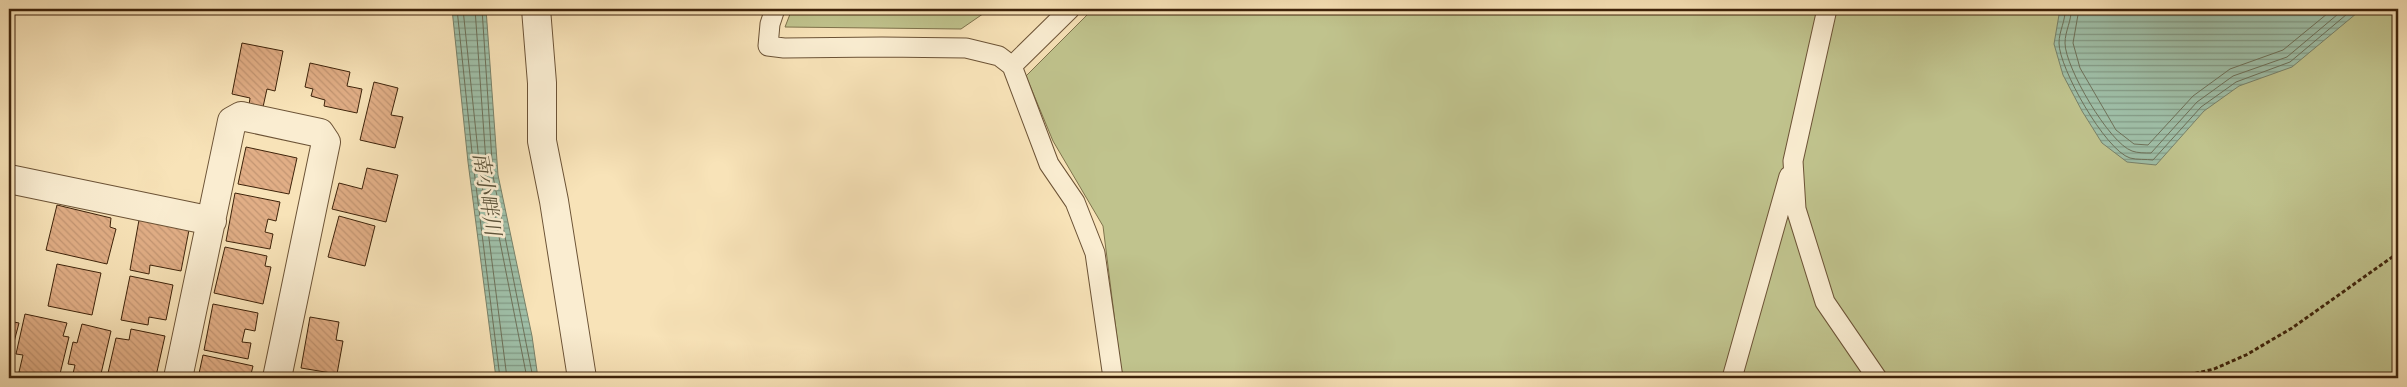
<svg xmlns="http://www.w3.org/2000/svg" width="2407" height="387" viewBox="0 0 2407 387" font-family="'IM FELL DW Pica','Noto Serif JP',serif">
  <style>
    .green { fill: #c0c38d; stroke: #7f734c }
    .water { fill: url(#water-rules); stroke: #788169 }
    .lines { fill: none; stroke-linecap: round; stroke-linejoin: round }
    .shore { stroke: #6e7159; stroke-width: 1 }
    .building { fill: url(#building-back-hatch); stroke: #3e230a }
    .service-casing { stroke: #6c5336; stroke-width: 21 }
    .minor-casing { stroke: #6c5336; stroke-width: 30 }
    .path { stroke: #3e230a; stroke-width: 3; stroke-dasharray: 4 2.5; stroke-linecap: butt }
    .service { stroke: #faedd1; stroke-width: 19 }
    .minor { stroke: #faedd1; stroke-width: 28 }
    .labels { text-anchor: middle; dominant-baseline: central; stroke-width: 5; stroke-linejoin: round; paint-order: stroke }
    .water-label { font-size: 21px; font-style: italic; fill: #5b5239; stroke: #faedd1 }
  </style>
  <defs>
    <pattern id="water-rules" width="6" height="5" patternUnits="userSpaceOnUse" patternTransform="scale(1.25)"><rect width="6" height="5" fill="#9fbfa8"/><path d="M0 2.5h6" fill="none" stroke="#839b87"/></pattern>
    <pattern id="building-back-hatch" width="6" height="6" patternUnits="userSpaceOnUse" patternTransform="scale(1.25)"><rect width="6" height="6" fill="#e1ae86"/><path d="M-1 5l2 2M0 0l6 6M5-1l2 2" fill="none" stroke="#c29572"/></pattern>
  </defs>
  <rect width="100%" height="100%" fill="#f8e3b8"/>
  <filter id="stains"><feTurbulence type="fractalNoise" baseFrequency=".004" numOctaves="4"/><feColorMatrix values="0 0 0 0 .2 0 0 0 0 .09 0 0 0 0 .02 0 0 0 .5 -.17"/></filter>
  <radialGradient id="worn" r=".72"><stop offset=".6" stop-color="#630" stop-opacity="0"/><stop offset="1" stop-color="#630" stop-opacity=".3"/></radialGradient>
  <path class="green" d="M792,9H990L961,29L785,27Z
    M1093,9H2398V378H1122L1103,226L1053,141L1026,76Z"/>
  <path class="water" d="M452,9H486L498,175L532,336L538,378H496L468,162Z
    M2060,9H2358L2357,13L2292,67L2239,86L2204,111L2156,165L2127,162L2102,143L2082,111L2063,75L2054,44Z"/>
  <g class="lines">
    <path class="shore" d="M457,9L473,162L500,378
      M463,9L479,161L507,378
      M475,9L487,176L527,378
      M482,9L493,176L533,378
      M2065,9C2066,20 2059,31 2059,43C2059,68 2105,150 2130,158C2137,160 2146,159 2153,160L2201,107L2236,82L2290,62L2353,9
      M2071,9C2072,20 2065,31 2065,43C2065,67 2109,143 2132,151C2137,153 2145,153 2151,153L2197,102L2233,76L2287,57L2344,9
      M2079,9L2073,43L2080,68L2116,130L2134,144L2148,145L2193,96L2230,69L2283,50L2333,9"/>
  </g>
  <path class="building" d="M146,9H170L168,14Z
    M242,43L283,51L275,91L267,89L263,107L249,105L250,98L232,94Z
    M310,63L350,72L347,86L362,89L357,113L324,106L325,100L311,96L313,89L305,87Z
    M374,82L398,88L391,115L403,117L395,148L360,140Z
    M246,147L297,158L289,194L238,184Z
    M367,168L398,175L386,222L332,209L339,183L362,189Z
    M235,193L280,202L276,221L268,219L265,232L273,234L270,249L226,241Z
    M9,199H13L9,223Z
    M57,205L111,218L110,227L116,229L107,264L46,250Z
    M339,216L375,226L365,266L328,257Z
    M139,220L189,230L181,271L150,265L149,274L130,270Z
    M225,247L267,256L265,266L271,267L263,304L214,293Z
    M57,264L101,273L92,315L48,306Z
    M130,276L173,285L166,320L149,317L148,325L121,320Z
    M213,304L258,313L255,331L245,329L242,342L251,343L248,359L204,350Z
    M25,314L67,323L63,336L69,337L59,378H48L19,372L23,355L16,354Z
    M310,317L339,322L336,340L343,341L337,374L301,368Z
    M9,321L19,323L14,342L9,341V343Z
    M82,324L111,331L100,378H72L75,365L68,364L73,342L77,343Z
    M131,329L165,336L156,376L138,372L135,378L108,373L116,338L129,340Z
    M203,355L253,366L250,378H198Z"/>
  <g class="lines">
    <defs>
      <path id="service" d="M775,9L770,24L768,46L784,48L882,47L966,48L999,56L1012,66L1049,164L1075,202L1095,253L1113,378
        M1827,9L1793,161L1796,209L1825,302L1877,378
        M1012,66L1070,9
        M1732,378L1789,176"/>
      <path id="minor" d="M536,9L542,83V141L554,201L582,378
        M9,179L212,221
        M178,378L232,121L241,116L320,133L326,142L277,378"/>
    </defs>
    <use href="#service" class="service-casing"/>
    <use href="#minor" class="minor-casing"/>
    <path class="path" d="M2176,378L2214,369L2246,355L2292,328L2398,253"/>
    <use href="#service" class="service"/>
    <use href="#minor" class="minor"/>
  </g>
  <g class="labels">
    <g class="water-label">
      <text transform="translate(486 194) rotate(81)">南小畔川</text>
    </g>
  </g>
  <rect width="2407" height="387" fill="none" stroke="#f8e3b8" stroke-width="30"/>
  <rect x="10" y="10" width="2387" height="367" fill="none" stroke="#3e230a" stroke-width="2.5"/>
  <rect x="15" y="15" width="2377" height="357" fill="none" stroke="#3e230a"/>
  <rect width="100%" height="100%" filter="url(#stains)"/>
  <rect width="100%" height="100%" fill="url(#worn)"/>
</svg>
